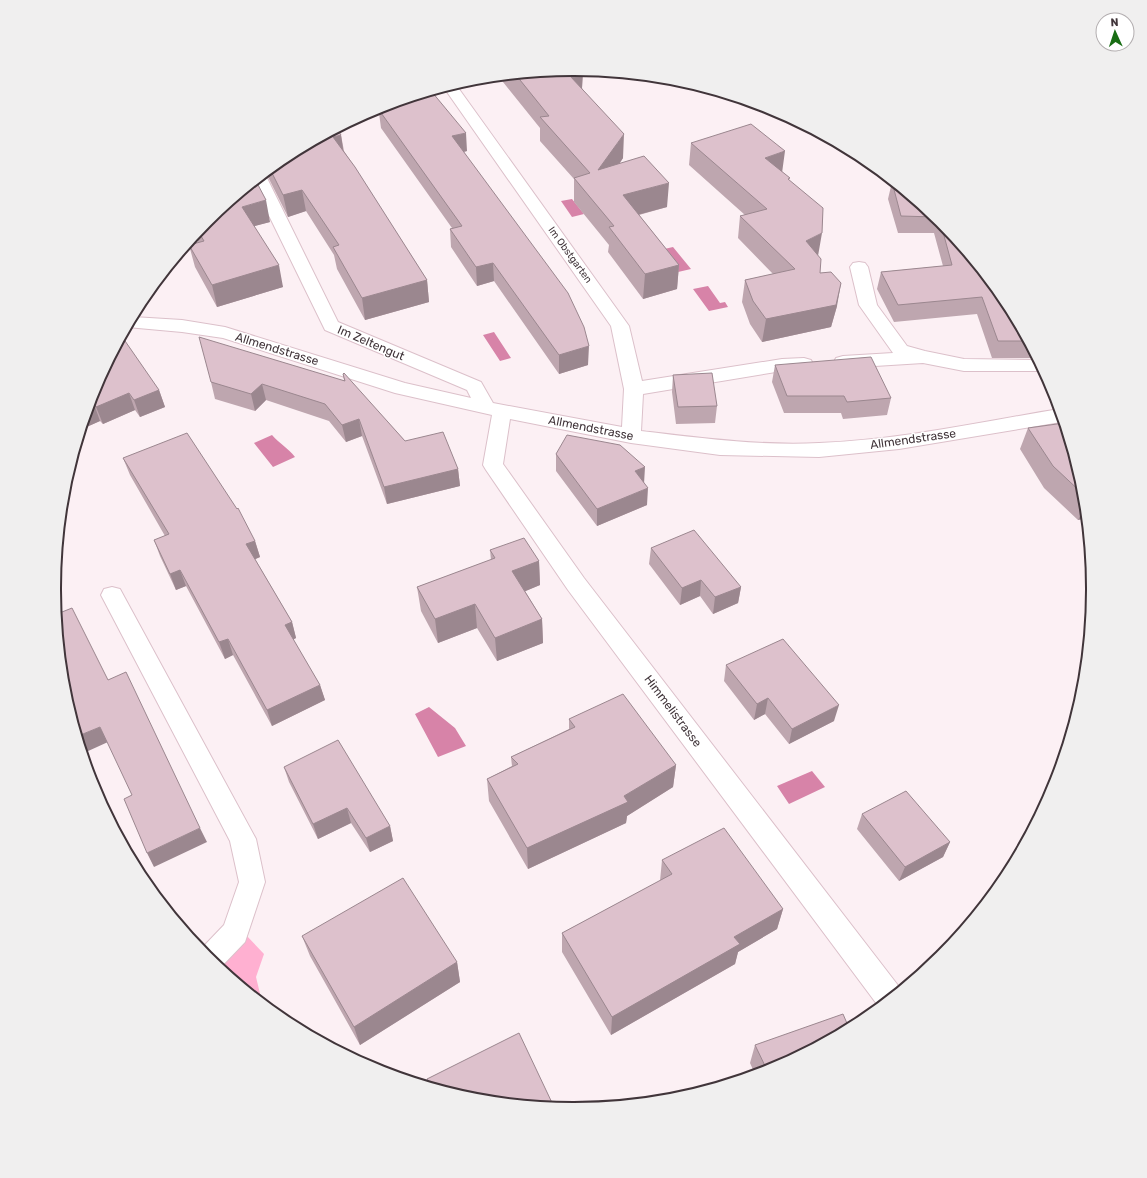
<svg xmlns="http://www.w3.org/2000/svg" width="1147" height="1178" viewBox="0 0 1147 1178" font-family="Rubik,sans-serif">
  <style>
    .green { fill: #ffb0d1 }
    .water { fill: #d783a8 }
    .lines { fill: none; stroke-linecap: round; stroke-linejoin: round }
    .minor-casing { stroke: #dcc0ca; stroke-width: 2 }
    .minor { fill: #fff; fill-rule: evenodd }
    .wall { fill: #bea6af }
    .shaded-wall { fill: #9b878f }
    .building { fill: #ddc1cc; stroke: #9b878f }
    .labels { text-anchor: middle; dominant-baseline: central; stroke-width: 3; stroke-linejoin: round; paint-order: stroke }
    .far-street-label { font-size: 10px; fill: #41353a; stroke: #fff }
    .street-label { font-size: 12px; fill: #41353a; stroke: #fff }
    .rim { fill: none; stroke: #41353a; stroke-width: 2 }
  </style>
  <rect width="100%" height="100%" fill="#fcf0f4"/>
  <path class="green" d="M246,935L264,954L256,977L262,1002L218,966Z"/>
  <path class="water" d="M572,199L584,214L572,217L561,201Z
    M673,247L691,269L678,272L660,250Z
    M708,286L720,303L725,302L728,307L709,311L693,289Z
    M494,332L511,358L500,361L483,335Z
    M272,435C280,444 288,448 295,457L273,467L254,443Z
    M429,707L455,728L466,746L438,757L415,714Z
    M812,771L825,787L789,804L777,786Z"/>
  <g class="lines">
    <defs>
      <path id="minor" d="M454,88L459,89L629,326L642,381L782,359L804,358L811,360L813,364L811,368L782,371L643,394L641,431C700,438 760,446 819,443C900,440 980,422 1059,409L1063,421L1061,422L899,449L819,457L720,455L631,443L510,419L503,464L584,578L900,988V990L879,1007L568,590L486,470L483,465L492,415L395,393L223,338L182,332L127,327L133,317L182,320L225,327L405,383L471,398L467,390L325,330L253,183L264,174L267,178L338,322L481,382L493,403L622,427L624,389L611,326L447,92L449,89Z
        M859,262L865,263L868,267L877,305L907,346L925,351L964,359L1037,360L1043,371H964L923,363L843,368L836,366L834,362L836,358L843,356L893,353L859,305L850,267L853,263Z
        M112,587L120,589L256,839L265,882L245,942L220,968L201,949L224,925L239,882L230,841L101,595L104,589Z"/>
    </defs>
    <use href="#minor" class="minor-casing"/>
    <use href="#minor" class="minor"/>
  </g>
  <path class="wall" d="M574,70H583L582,88L623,158L620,163L667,207L639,215L679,265L677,289L643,299L608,252L609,245L574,202V179L540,141V128L499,77Z
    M432,92L467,151L464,152L588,365L559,374L494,281L477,286L451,247L450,229L452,228L381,128L379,113L376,109Z
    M341,135L344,151L427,280L429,302L365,320L337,269L334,255L306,211L288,217L268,177L265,173L285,157Z
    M691,143L782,172L789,180L818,256L820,273L837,306L831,327L762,342L750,324L742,302L745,280L773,274L738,238L740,216L745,215L689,165Z
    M892,182H893L941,222L1006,301L1036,358H992L977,314L894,322L877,289L881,272L943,266L934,233H898L888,199Z
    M206,222H270L254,226L283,287L217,307L195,267L189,245L198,242L194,236Z
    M775,365L891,398L887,415L843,419L841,413H784L772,382Z
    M343,374L405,441L458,469L460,486L387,504L362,436L346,442L329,421L266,400L255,411L215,399L211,382L344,380Z
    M673,375L717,406L715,423L676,424L672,392Z
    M94,390H159L165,407L140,417L135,410L103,424L100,421L82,429Z
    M1028,428L1083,488L1086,518L1078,520L1044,488L1020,449Z
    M556,454L647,505L597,526L556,471Z
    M123,458L255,541L260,557L255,559L292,622L296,638L293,640L320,685L325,700L272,726L233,655L225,659L186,586L176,590L160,556L154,540L165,536L130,475Z
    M651,548L741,587L738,603L713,614L700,596L680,605L649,564Z
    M490,550L539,561L540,585L525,591L542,619L543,643L497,661L477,628L438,643L421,611L417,587L491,560Z
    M726,665L834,721L789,744L765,714L754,720L724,681Z
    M569,719L676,765L673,787L627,816L626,823L528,869L489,801L487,779L512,766L511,757L569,729Z
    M284,767L390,826L393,841L370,852L351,823L318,839L289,782Z
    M862,814L950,842L943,857L899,881L857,829Z
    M662,860L783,909L777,929L738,952L735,964L611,1035L562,952V933L660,881Z
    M302,936L457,962L460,982L360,1045L310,956Z
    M755,1045L772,1069L755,1074L750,1063Z"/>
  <path class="shaded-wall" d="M577,70H583L582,88L571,100L570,76Z
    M466,133L467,151L454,154L452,136Z
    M624,134L623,158L598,194V170Z
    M341,135L344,156L333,137Z
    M785,151L782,173L765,158Z
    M669,183L667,207L622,219L623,195Z
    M302,190L306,211L288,217L283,195Z
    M266,200L270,222L247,228L242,207Z
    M822,233L818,256L806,241Z
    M493,263L494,281L477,286L476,267Z
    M279,265L283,287L217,307L212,285Z
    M679,265L677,289L643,299L645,274Z
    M427,280L429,302L365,320L362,298Z
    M841,283L837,306L831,327L762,342L766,319Z
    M589,346L588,365L559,374V355Z
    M262,384L266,400L255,411L251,394Z
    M159,390L165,407L140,417L134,400Z
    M129,393L135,410L103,424L96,407Z
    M94,404L100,421L82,429L89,406Z
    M359,419L362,436L346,442L342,425Z
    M645,467L644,484L635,471Z
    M458,469L460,486L387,504L384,487Z
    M648,488L647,505L597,526V509Z
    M1085,506L1086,518L1078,520Z
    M255,541L260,557L251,561L246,544Z
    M539,561L540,585L514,596L512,571Z
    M180,570L186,586L176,590L170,574Z
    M701,580L700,596L680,605L682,588Z
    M741,587L738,603L713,614L715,597Z
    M475,604L477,628L438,643L435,619Z
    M542,619L543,643L497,661L495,638Z
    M292,622L296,638L289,641L285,625Z
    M228,639L233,655L225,659L219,642Z
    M320,685L325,700L272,726L267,710Z
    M768,698L765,714L754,720L757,704Z
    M839,705L834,721L789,744L792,729Z
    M100,727L108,742L86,752L78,736Z
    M676,765L673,787L627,816L626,823L528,869L527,848L624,796Z
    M347,808L351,823L318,839L313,824Z
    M390,826L393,841L370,852L366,838Z
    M200,828L207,842L154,867L147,853Z
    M950,842L943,857L899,881L905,867Z
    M783,909L777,929L738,952L735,964L611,1035L612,1017L734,937Z
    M457,962L460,982L360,1045L354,1027Z"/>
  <path class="building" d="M574,70H577L570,76L624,134L598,170L644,156L669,183L623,195L679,265L645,274L609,227L614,226L574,178L590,173L540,117L549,116L516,75Z
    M432,92L466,133L452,136L568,293L584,327L589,346L559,355L493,263L476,267L450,229L462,226L379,110L386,108L384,106Z
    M751,124L785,151L765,158L790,178L788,179L823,208L822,233L806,241L821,259L820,273L831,272L841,283L836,305L766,319L753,301L745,280L795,269L740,216L767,209L691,143Z
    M337,129L341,135L333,137L355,167L427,280L362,298L333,247L339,245L302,190L283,195L270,169L285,157Z
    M256,181L266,200L242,207L279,265L212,285L189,245L204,241L198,231L206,222Z
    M892,182H893L935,217L901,216Z
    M940,221L1006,301L1027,341H998L982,297L898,305L881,272L952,265Z
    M199,337L345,381L343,374L344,373L405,441L443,432L458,469L384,487L359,419L342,425L325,404L262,384L251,394L211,382Z
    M123,338L159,390L134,400L129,393L96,407L94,404L89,406L94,390L121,339Z
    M871,357L891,398L847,402L844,396H787L775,365Z
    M712,373L717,406L678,407L673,375Z
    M1064,423L1083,488L1084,495L1053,466L1028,428Z
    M187,433L237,509L238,508L255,541L246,544L292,622L285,625L320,685L267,710L228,639L219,642L180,570L170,574L154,540L169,534L123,458Z
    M567,435L620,445L645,467L635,471L648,488L597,509L556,454Z
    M694,530L741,587L715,597L701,580L682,588L651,548Z
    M524,538L539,561L512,571L542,619L495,638L475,604L435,619L417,587L495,558L490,550Z
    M72,608L108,680L126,672L200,828L147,853L124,799L132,795L100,727L78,736L64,690L57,614Z
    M783,639L839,705L792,729L768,698L757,704L726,665Z
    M623,694L676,765L624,796L628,802L527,848L487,779L518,764L511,757L575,727L569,719Z
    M338,740L390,826L366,838L347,808L313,824L284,767Z
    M906,791L950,842L905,867L862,814Z
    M724,828L783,909L734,937L740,944L612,1017L562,933L672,874L662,860Z
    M403,878L457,962L354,1027L302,936Z
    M843,1014L849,1028L772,1069L767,1070L755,1045Z
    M519,1033L554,1107L472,1098L430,1086L427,1079Z"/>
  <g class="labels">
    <g class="far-street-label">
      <text transform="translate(570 255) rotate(54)">Im Obstgarten</text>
    </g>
    <g class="street-label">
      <text transform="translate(371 343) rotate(23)">Im Zeltengut</text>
      <text transform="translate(277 349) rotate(17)">Allmendstrasse</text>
      <text transform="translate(591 428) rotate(11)">Allmendstrasse</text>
      <text transform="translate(913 439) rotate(-8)">Allmendstrasse</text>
      <text transform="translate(673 711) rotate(53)">Himmelistrasse</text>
    </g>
  </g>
  <path d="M0 0H1147V1178H0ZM573 76H574A512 512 0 0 1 1086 588V590A512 512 0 0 1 574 1102H573A512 512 0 0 1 61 590V588A512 512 0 0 1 573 76Z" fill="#f0efef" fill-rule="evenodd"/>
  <path class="rim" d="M573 76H574A512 512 0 0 1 1086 588V590A512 512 0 0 1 574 1102H573A512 512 0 0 1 61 590V588A512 512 0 0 1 573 76Z"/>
  <g transform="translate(1115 32) rotate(357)"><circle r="19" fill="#ffffff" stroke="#b3aeb0"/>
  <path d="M0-3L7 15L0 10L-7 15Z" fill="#186d14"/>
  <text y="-6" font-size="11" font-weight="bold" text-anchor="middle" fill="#41353a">N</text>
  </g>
</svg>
